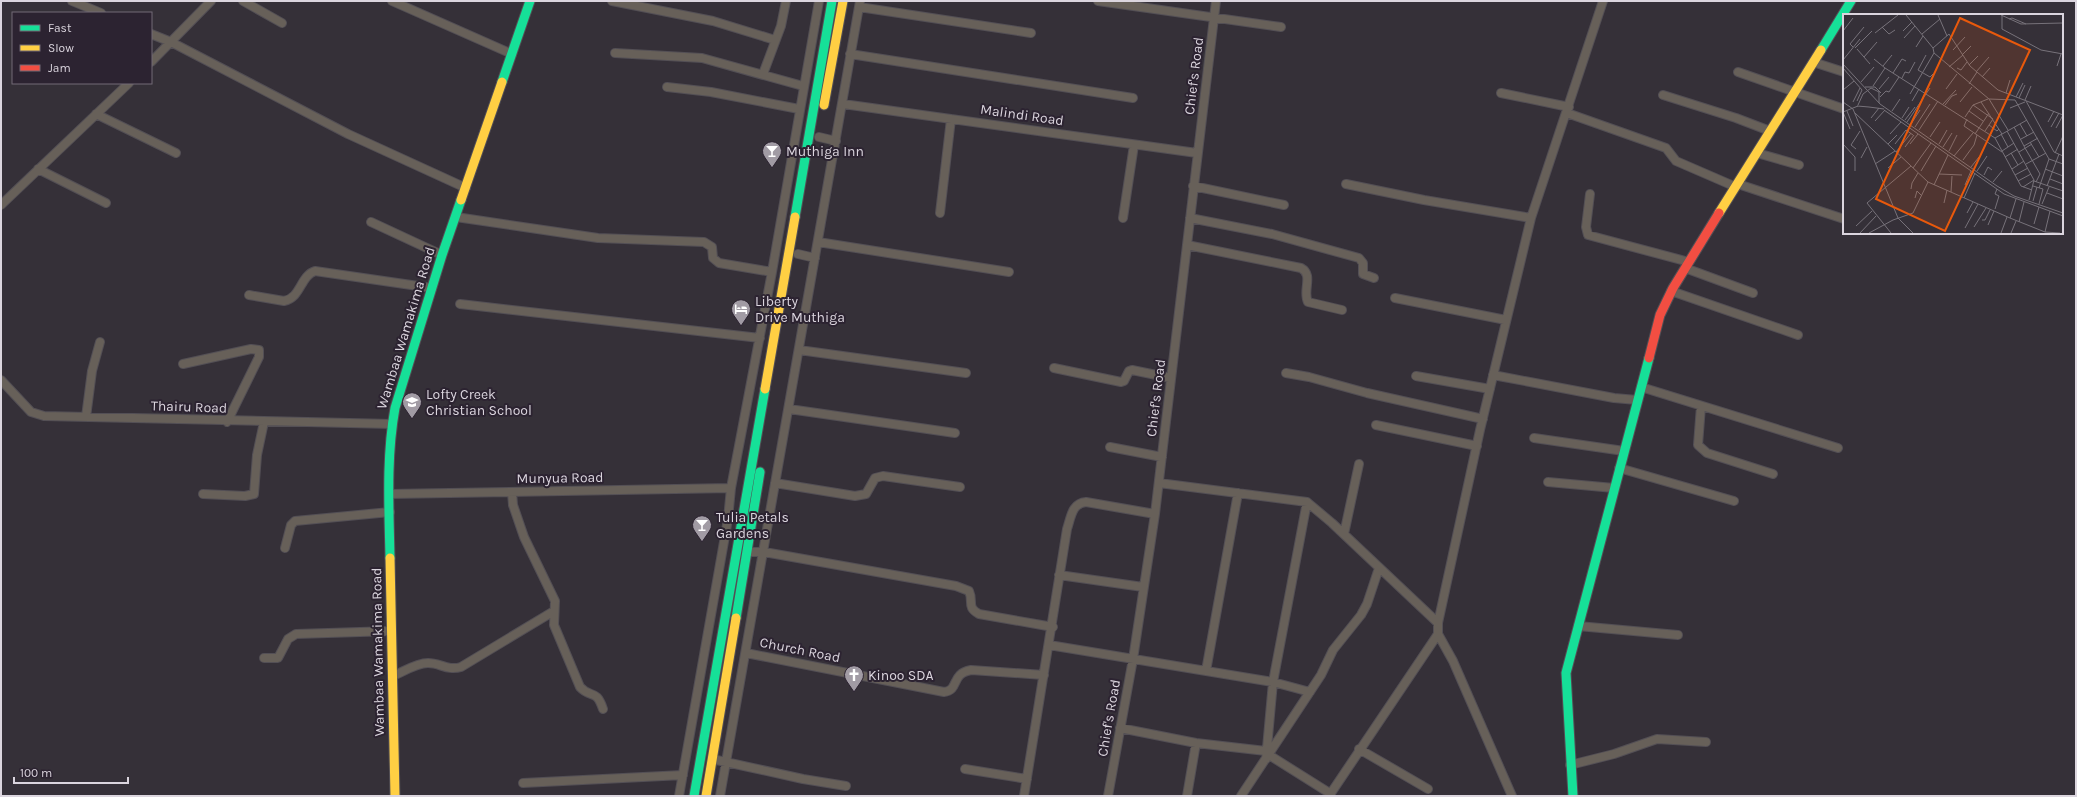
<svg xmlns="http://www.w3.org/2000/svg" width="2077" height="797" viewBox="0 0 2077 797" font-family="Karla,sans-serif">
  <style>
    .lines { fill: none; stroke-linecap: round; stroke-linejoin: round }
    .street-casing { stroke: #534f55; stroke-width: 10 }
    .fast-casing { stroke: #534f55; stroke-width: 11 }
    .slow-casing { stroke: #534f55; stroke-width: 11 }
    .jam-casing { stroke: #534f55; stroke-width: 11 }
    .street { stroke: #676059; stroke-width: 8 }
    .fast { stroke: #16e098; stroke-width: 9 }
    .slow { stroke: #ffcf43; stroke-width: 9 }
    .jam { stroke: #f24e42; stroke-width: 9 }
    .labels { text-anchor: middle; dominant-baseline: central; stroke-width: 4; stroke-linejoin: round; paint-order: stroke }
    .street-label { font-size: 14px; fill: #dbd5de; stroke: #2c2331 }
    .poi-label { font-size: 14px; fill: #dbd5de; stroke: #2c2331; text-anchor: start }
    .inset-road { fill: none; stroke: #77727a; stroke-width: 1 }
    .view { fill: #e8590c; fill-opacity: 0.15; stroke: #e8590c; stroke-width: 2 }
    .inset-edge { fill: none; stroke: #dbd5de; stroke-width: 2 }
  </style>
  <rect width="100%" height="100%" fill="#353038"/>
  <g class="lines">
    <defs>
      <path id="street" d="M72,1L101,13
        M243,1L282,23
        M392,1L512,54
        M612,1L713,21L775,40
        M1098,1L1281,27
        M859,7L1031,33
        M151,34L171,42L348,134L466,188
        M615,53L702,58L803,86
        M850,54L1133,98
        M151,62L211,1
        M1813,62L1844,72
        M1738,72L1844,109
        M763,74L781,26L786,1
        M667,87L711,92L799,109
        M1501,93L1569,107
        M1663,95L1736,118L1770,131
        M843,104L1197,153
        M1567,113L1666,148L1676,161L1736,187
        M96,114L176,153
        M819,137L836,141
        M1757,153L1799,165
        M38,169L106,203
        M1346,184L1424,200L1531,218
        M1738,184L1844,219
        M1193,186L1284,205
        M1590,194L1586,227L1588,235L1689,262
        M1,205L129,83
        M940,213L951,119
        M456,217L598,238L704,242L712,247L713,258L719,263L772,272
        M1123,218L1134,145
        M1190,218L1272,234L1359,258L1363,263V274L1374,278
        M371,222L442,255
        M818,242L1009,272
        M1187,245L1301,268C1314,275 1302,291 1308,302L1342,310
        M798,254L815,258
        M1685,268L1753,293
        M1671,291L1798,335
        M249,295L284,301C301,298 300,276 315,271L432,288
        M1395,298L1506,320
        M460,304L760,338
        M799,350L966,373
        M183,364L251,349L259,350V357L227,422
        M1054,368L1121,382L1124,381L1129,371L1132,370L1171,378
        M1286,373L1309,377L1367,393L1483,419
        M1493,375L1614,398L1637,400
        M1416,376L1490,389
        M1,380L31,412L44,416L392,424
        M1641,387L1838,448
        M1701,406L1698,445L1707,453L1773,474
        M789,409L955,433
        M86,417L92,371L100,342
        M1376,425L1477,446
        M1534,438L1624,451
        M1110,447L1162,457
        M1619,468L1734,501
        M1548,482L1614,488
        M775,483L855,496L866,494L875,478L883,476L960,487
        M1159,483L1307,502L1332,523L1438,623
        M512,492L513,505L524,537L555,601L554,625L580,687C591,699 596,688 603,709
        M203,494L245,496L254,494L257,455L264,422
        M389,494L731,488
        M1344,534L1359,464
        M285,548L291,525L295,521L390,512
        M747,552H764L956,586L969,591C974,602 966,607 979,614L1053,627
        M1059,575L1143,587
        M1578,626L1678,635
        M1438,634L1453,661L1512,796
        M1049,645L1273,682L1310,692
        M746,653L944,692C960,690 950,674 971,670L1044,675
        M264,658H278L288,639L296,634L392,631
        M1206,671L1238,493
        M393,676C403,672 416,663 428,663C440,663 448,671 461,667L554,611
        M1120,728L1196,743L1266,751
        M1359,749L1428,789
        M1269,755L1331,794
        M712,759L803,779L846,786
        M1266,759L1273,682L1307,502
        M1570,765L1614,754L1657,739L1706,742
        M965,769L1027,779
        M523,783L683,775
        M679,796L728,519L731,488L772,272L819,1
        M720,796L860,1
        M1024,796L1067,529C1071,517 1072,503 1086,502L1155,514
        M1108,796L1133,659L1155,514L1216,1
        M1187,796L1196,743
        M1241,796L1321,675L1333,650L1361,615L1367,604L1379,568
        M1329,796L1438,634V623L1480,430L1531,218L1603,1"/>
      <path id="fast" d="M1821,50L1851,1
        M502,82L530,1
        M795,217L832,1
        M390,558C389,509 386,457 395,408L442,255L461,200
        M736,618L760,472
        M694,796L765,389
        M1573,796L1566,673L1649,358"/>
      <path id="slow" d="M824,105L843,1
        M461,200L502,82
        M1719,213L1821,50
        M765,389L795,217
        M390,558L395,796
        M706,796L736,618"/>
      <path id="jam" d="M1649,358L1660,315L1673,288L1719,213"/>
    </defs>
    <use href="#street" class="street-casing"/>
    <use href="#fast" class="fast-casing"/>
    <use href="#slow" class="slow-casing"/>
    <use href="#jam" class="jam-casing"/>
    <use href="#street" class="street"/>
    <use href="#fast" class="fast"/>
    <use href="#slow" class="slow"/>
    <use href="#jam" class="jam"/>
  </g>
  <defs>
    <symbol id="bar-pin" viewBox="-11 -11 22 30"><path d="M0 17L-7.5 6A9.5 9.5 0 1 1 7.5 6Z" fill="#a19ba4" stroke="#2c2331"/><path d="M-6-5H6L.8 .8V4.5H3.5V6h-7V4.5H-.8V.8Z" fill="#fff"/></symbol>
    <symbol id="hotel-pin" viewBox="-11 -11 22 30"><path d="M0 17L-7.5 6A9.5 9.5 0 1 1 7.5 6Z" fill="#a19ba4" stroke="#2c2331"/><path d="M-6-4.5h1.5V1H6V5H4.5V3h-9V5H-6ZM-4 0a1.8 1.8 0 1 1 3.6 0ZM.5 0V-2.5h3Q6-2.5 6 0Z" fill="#fff"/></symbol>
    <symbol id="school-pin" viewBox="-11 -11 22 30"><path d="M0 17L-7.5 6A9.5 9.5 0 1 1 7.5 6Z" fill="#a19ba4" stroke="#2c2331"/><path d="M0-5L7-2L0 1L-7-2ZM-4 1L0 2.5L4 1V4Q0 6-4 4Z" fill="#fff"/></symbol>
    <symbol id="church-pin" viewBox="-11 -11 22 30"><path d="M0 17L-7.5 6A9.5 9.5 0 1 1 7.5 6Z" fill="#a19ba4" stroke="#2c2331"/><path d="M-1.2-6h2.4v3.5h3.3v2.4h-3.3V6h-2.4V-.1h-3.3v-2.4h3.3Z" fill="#fff"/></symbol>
  </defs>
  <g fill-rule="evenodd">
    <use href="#bar-pin" x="761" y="140" width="22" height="30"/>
    <use href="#hotel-pin" x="730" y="298" width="22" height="30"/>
    <use href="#school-pin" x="401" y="391" width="22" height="30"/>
    <use href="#bar-pin" x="691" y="514" width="22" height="30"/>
    <use href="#church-pin" x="843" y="664" width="22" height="30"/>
  </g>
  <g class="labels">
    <g class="street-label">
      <text transform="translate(1194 76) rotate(-83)">Chief's Road</text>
      <text transform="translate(1022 115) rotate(8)">Malindi Road</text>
      <text transform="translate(406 328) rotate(-73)">Wambaa Wamakima Road</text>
      <text transform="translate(1156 398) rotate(-83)">Chief's Road</text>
      <text transform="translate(189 407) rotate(2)">Thairu Road</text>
      <text transform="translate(560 478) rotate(-1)">Munyua Road</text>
      <text transform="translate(800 650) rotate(11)">Church Road</text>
      <text transform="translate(378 652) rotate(-91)">Wambaa Wamakima Road</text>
      <text transform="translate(1109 718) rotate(-80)">Chief's Road</text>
    </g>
    <g class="poi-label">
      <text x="786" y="151">Muthiga Inn</text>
      <text x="755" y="301">Liberty<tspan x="755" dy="16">Drive Muthiga</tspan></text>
      <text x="426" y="394">Lofty Creek<tspan x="426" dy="16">Christian School</tspan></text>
      <text x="716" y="517">Tulia Petals<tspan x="716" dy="16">Gardens</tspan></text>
      <text x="868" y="675">Kinoo SDA</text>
    </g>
  </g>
  <g transform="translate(1843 14)">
    <rect width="220" height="220" fill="#353038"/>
    <path class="inset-road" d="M63,1L90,34L91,39L146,85L165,116M95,1L104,22M158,1L178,10L220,9M159,1V15L198,36L220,40M166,5L169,4L183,10M39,13L46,20L52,16M0,17L10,4M60,17L69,8M32,19L55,1M79,20L97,5M61,24L72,12M10,33L7,30L21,13M73,33L80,22M12,34L29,17M90,34L106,20L127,52L155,76L220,101M14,35L27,50M110,36L122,23M83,41L75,56L87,63L90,60M119,41L128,32M21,43L34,28M31,45L42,54M0,46L17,25M0,50L37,90L154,172L171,182L220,199M126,51L135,42M40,52L49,41M214,52L218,40M106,53L120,41M0,54L19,76L14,87M114,54L118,56L124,48M133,58L146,43M50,59L59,45L63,47M139,63L147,54M59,64L62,58L66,59L72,48M18,68L31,53M126,70L134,58M30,72L42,54L152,124L184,106M22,73H32L38,79M36,75L46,63M103,75L114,60M0,76L11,67M163,79L167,66M67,80L91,39M37,83L43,77L46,78L56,63M173,83L180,69M176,84L182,71M146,85L172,86L206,145L220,150M182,86L188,72M69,87L76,75M183,87L211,138L220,142M0,88L10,95L55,204L70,219M10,88L17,74M117,88L129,73M138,88L159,120M100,90L113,76M15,91L20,80L28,74L36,78V89M102,91L109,82L114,80M130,91L150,105M14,92L26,93M26,93L41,95M167,94L182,88M41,96L161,180L220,202M4,97L10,112M49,97L57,85M126,97L140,107M0,98L15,92M0,98L7,115M12,99L85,168L167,204L202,218L217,219M122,103L130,91L145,85M28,104L36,94M59,104L66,93M124,105L121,112L159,138M62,106L72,93M32,107L42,96M64,108L87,74M205,108L211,97M68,110L77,96M177,110L184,122M146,111L154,117L156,115M72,113L87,90M171,113L182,134M208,113L216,99M213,114L220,101M76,116L95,87M142,117L150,105M164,117L191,166L186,186M47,120L58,108M132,120L146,99M158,120L165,133M87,123L97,108M152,124L178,172L189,176M178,125L191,118M187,128L196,143M0,130L12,143V157M45,130L54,121M52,130L63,116L70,121M67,130L75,120M96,130L104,116M181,132L195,124M62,133L71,121M100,133L109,119M182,134L189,146M13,135L8,131L17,117M106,137L114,121M159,137L171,129M53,138L68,119M176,138L189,130M168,139L175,151M212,139L220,122M111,142L130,119M162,143L175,135M18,144L24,133M120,146L131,131L134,121M189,146L197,160L193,168M32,150L52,137M183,150L203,139M128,153L136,143M45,154L58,143M70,154L88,129M169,155L181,147M202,155L220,162M78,157L93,132M134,157L144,142M96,160L119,161M141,161L145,153L149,156M172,161L185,154M207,165L220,170M175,167L188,160M191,167L220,177M150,168L159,157M91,171L105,141M122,171L128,157M190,172L200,175L196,190M204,172L216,140M180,173L191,166M196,174L206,145M68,175L69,169L75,159M108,178L109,162M204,179L220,185M72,184L74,177L79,182M121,184L132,159M190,187L194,173M101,189L104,176M199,190L206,173M152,195L156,182L152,180L154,175M124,199L130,188M167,204L173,185M139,206H142L147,196M176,208L181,188M191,210L196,193M145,211L151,197M13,212L29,197M131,213L143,194M122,214L135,190M202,218L207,197M17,219L33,202M26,219L50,206L70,199L85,168M48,219L24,189L68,152M158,219L164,203M168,219L173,207"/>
    <path class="view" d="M117,4L187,36L102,217L33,185Z"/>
    <rect width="220" height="220" class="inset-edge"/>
  </g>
  <rect width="2077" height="797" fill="none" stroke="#dbd5de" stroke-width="4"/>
  <rect x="12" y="12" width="140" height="72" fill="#2c2331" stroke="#726a76"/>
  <rect x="20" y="25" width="20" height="6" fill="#16e098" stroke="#726a76"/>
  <text x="48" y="32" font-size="12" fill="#dbd5de">Fast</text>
  <rect x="20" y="45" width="20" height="6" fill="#ffcf43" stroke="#726a76"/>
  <text x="48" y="52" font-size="12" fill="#dbd5de">Slow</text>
  <rect x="20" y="65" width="20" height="6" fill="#f24e42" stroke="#726a76"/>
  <text x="48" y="72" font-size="12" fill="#dbd5de">Jam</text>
  <path d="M14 777v6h114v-6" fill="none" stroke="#dbd5de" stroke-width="2"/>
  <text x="20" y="777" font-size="12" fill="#dbd5de" stroke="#2c2331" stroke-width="3" paint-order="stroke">100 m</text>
</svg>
